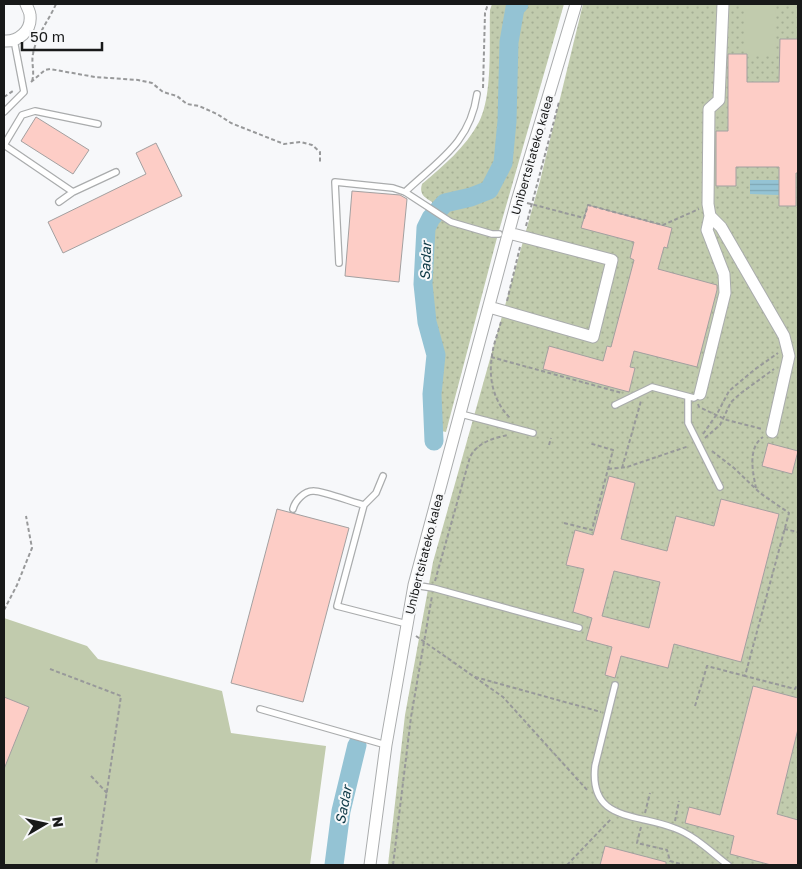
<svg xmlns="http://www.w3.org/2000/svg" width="802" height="869" viewBox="0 0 802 869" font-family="'Golos Text',sans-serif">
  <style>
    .park { fill: url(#park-dots) }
    .garden { fill: #c1cbad }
    .water { fill: url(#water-rules) }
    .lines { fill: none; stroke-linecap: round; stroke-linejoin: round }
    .river { stroke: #94c3d4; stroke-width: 19 }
    .building { fill: #fdcdc6; stroke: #a3a0a0; fill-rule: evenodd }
    .lane-casing { stroke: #aaacad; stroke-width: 8 }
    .street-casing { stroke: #aaacad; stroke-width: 13 }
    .path { stroke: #98999a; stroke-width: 2; stroke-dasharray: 4 2.5; stroke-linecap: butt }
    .lane { stroke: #fff; stroke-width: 5.5 }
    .street { stroke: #fff; stroke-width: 11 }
    .labels { text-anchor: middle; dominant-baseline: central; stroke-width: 4; stroke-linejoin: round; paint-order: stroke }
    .street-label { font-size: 12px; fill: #181919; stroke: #f7f8fa }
    .water-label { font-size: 14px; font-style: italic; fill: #0b3744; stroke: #f7f8fa }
  </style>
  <defs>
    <pattern id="park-dots" width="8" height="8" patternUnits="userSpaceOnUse" patternTransform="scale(1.25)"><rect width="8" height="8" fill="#c1cbad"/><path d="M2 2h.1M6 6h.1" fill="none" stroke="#a5ae94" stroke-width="1.8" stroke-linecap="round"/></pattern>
    <pattern id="water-rules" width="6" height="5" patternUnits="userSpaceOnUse" patternTransform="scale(1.25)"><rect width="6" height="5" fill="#94c3d4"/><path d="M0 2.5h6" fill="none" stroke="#7fa7b5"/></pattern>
  </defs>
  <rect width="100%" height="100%" fill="#f7f8fa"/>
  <path class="park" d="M492,4H564L498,234L446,432L437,430V410L444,366L442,350L434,323L429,290L433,228L432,202C424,197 419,194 422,184C443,166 466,147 479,122C493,95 489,41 490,10Z
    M583,4H798V865H388L405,715L433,562L540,181Z"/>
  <path class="garden" d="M746,4H776L775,54H744Z
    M4,618L87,646L98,659L222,691L231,733L326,746L310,865H4Z"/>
  <path class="water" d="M750,180H779V195L750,194Z"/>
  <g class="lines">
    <path class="river" d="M434,441L432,394L436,355L427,322L423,284L426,228L431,218L445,203L471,197L489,190L503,163L507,121L509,42L515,8L519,4
      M334,865L341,811L357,745"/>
  </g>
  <path class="building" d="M780,39H798V173H796V206H779V167H736V186H716V131H728V54H747V82H779Z
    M36,117L89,150L73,174L21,141Z
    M156,143L182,196L63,253L48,222L146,174L136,153Z
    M352,191L400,195L407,199L399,282L345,276Z
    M588,205L672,228L667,248L664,247L658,269L717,285V290L697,367L634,351L630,367L635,368L629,392L543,369L549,346L603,361L607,346L611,347L634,260L630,258L634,242L581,228Z
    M768,443L798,451L792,474L762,466Z
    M609,476L635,483L621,539L667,551L676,516L714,526L721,499L779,514L741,662L674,644L668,668L621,656L615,678L605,675L612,647L586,640L592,618L573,612L584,569L566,565L575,530L593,535ZM614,571L660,582L649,628L602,616Z
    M277,509L349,528L303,702L231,683Z
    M753,686L798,698V729L777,814L798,820V865H771L730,854L734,836L685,823L689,807L720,815Z
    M4,697L29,707L4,769Z
    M605,846L666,862V865H600Z"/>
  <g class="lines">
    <defs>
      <path id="lane" d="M4,112L24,92L14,40
        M4,145L73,192L116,172
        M4,145L22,115L35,111L98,124
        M405,192C439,160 470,143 477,94
        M59,202L73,192
        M339,263L335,182L393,188L405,192L451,222L492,234H499
        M688,398V423L720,487
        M615,405L652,387L694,398L700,394
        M461,414L533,433
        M383,476L376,493L364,505L337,606L407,624
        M293,509C295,501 304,491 313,491C320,490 355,503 364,505
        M414,585L433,588L579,628
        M615,685L595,766C589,822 636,813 674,828C694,835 711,852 728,865
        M260,709L386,745"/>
      <path id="street" d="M723,4L719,100L709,109L708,204L710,216L721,227L784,336L789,356L772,432
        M4,41C18,42 32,31 30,15C30,12 27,7 26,4
        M489,307L593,337L612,260L509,233
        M700,394L725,293L724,274L707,230L710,216
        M370,865L386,745L414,585L517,201L576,4"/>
    </defs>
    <use href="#lane" class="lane-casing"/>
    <use href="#street" class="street-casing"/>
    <path class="path" d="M32,81C35,72 31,63 33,54C36,36 49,20 56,4
      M31,82L45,70L50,69L95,77L138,80L152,83L163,92L177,96L187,104L199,106L217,114L231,123L246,129L284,144L301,142L312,145L320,152V162
      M483,88L485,13L488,4
      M4,97L13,91
      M527,203L584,218L588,205L663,225L699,209
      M526,226L559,102
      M507,301L520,247
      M501,322C498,333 493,345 492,356C488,379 494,402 510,418
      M491,357L622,393
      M698,404L699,407L727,420L762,429
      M703,434L717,414L729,391L754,370L778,353
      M705,438L720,425L731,402L741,393L774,369
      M549,445L551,438
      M712,451L734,468L760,493L789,513L745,676L795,689L798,684
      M622,468L641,401
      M608,469L627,467L689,446
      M756,488C753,473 747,448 763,437
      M564,523L592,530L613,450L589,443
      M784,529L798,532
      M435,581L470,457C477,443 493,438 508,435
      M4,610L17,585L32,548L26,516
      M416,636L503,697L588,791
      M50,669L121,696L96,865
      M475,677L601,712
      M695,706L707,666L745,676
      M91,776L107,793
      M645,813L650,793
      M675,821L679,801
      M641,827L637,843L667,850L670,861L684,865
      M393,865L411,717L432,596
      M567,865L611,819"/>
    <use href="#lane" class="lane"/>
    <use href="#street" class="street"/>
  </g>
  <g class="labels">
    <g class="street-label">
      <text transform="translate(532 155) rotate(-74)">Unibertsitateko kalea</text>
      <text transform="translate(424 554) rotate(-76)">Unibertsitateko kalea</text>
    </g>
    <g class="water-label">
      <text transform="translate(425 261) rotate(-88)">Sadar</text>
      <text transform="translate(343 805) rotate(-79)">Sadar</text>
    </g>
  </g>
  <rect width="802" height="869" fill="none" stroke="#181919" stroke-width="10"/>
  <g transform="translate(45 824) rotate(81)" stroke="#f7f8fa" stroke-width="4" paint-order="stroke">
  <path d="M0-4L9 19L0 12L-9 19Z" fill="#181919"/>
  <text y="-8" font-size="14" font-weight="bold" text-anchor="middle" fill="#181919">N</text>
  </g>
  <path d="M22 42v8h80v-8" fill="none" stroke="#181919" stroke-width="2.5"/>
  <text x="30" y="42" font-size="15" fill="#181919" stroke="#f7f8fa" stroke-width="4" paint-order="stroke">50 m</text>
</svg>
